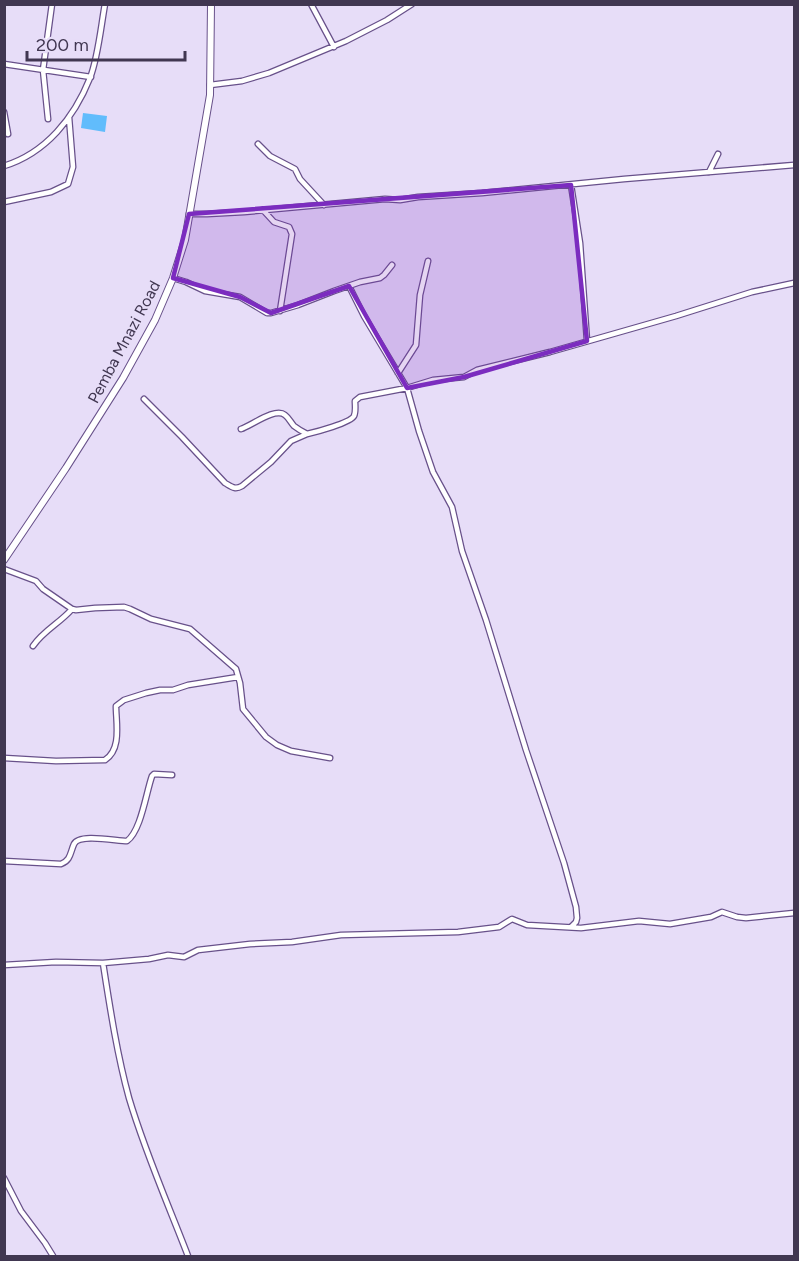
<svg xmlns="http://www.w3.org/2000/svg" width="799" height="1261" viewBox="0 0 799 1261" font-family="Figtree,sans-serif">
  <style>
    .water { fill: #61bcfc }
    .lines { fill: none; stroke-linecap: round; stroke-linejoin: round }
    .minor-casing { stroke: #68518a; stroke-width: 7 }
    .secondary-casing { stroke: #68518a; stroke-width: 8 }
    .minor { stroke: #fff; stroke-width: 4.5 }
    .secondary { stroke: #fff; stroke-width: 6 }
    .marked { fill: #7b2cbf; fill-opacity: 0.2; stroke: #7b2cbf; stroke-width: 4.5; stroke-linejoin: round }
    .labels { text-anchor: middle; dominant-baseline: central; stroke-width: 4.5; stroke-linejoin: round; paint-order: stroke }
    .street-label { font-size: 16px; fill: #413751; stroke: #e7ddf8 }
  </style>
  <rect width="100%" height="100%" fill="#e7ddf8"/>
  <path class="water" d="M83,113L107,116L105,132L81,128Z"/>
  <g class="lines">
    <defs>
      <path id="minor" d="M311,4L334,47
        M4,64L91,77
        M210,85L242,81L269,73L346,41L387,20L412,4
        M4,112L8,134
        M48,119L43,70L52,4
        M258,144L270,156L295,169L300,179L324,205
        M4,166C46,153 74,118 90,78C98,58 101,26 105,4
        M709,172L718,154
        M571,185L580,243L587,341
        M4,202L51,192L68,184L73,167L69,117
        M263,210L274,222L289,227L292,234L280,311
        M189,214H207L244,212L385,199L400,200L418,197L482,193L624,179L794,165
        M173,278L186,282L205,291L240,297L267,313H271L298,305L334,291L360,282L380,278L384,275L392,265
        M349,286L364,316L407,388L419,431L433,472L452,507L462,551L486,620L526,750L564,863L576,907L577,918L576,922L571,927
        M398,373L416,345L420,295L428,261
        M144,399L182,437L225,483C232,487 235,490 242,486L271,462L291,441L307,434
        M241,429C251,426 275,407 285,415C289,418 291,423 294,426C298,429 303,432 307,434C316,432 350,423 354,416C356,412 355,405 355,401L360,397L407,388L433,380L464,377L477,370L550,352L676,316L752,292L794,283
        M4,569L36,581L43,589L72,609L76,610L95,608L124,607L130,609L151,619L190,629L236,669L240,683L243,709L266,737L277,745L291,751L330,758
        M33,646C44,630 60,623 72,609
        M4,758L56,761L105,760C122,749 116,723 116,706L124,700L146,693L160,690H173L188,685L238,677
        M4,861L61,864C71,860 70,853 74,844C79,833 116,841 127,841C141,831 146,793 152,776L154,774L172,775
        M103,963C110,1008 117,1054 129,1098C145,1152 168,1204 188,1256
        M4,965L56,962L103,963L149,959L168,955L184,957L198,950L250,944L292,942L341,935L458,932L499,927L512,919L527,925L581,928L639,921L670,924L711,917L722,912L737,917L746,918L794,913
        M4,1178L21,1211L45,1243L53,1256"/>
      <path id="secondary" d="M4,560L66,468L123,378L155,320L173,278L185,240L210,95L211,4"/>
    </defs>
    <use href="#minor" class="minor-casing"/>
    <use href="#secondary" class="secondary-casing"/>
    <use href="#minor" class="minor"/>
    <use href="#secondary" class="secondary"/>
  </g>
  <path class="marked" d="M571,185L587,341L464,377L407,388L349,286L271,313L240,297L173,278L189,214Z"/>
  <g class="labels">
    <g class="street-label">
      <text transform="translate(124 342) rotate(-62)">Pemba Mnazi Road</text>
    </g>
  </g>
  <rect width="799" height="1261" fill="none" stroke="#413751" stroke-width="12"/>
  <path d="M27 51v9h158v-9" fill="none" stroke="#413751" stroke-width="3"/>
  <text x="36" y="51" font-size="18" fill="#413751" stroke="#e7ddf8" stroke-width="4.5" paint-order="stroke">200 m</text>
</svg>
